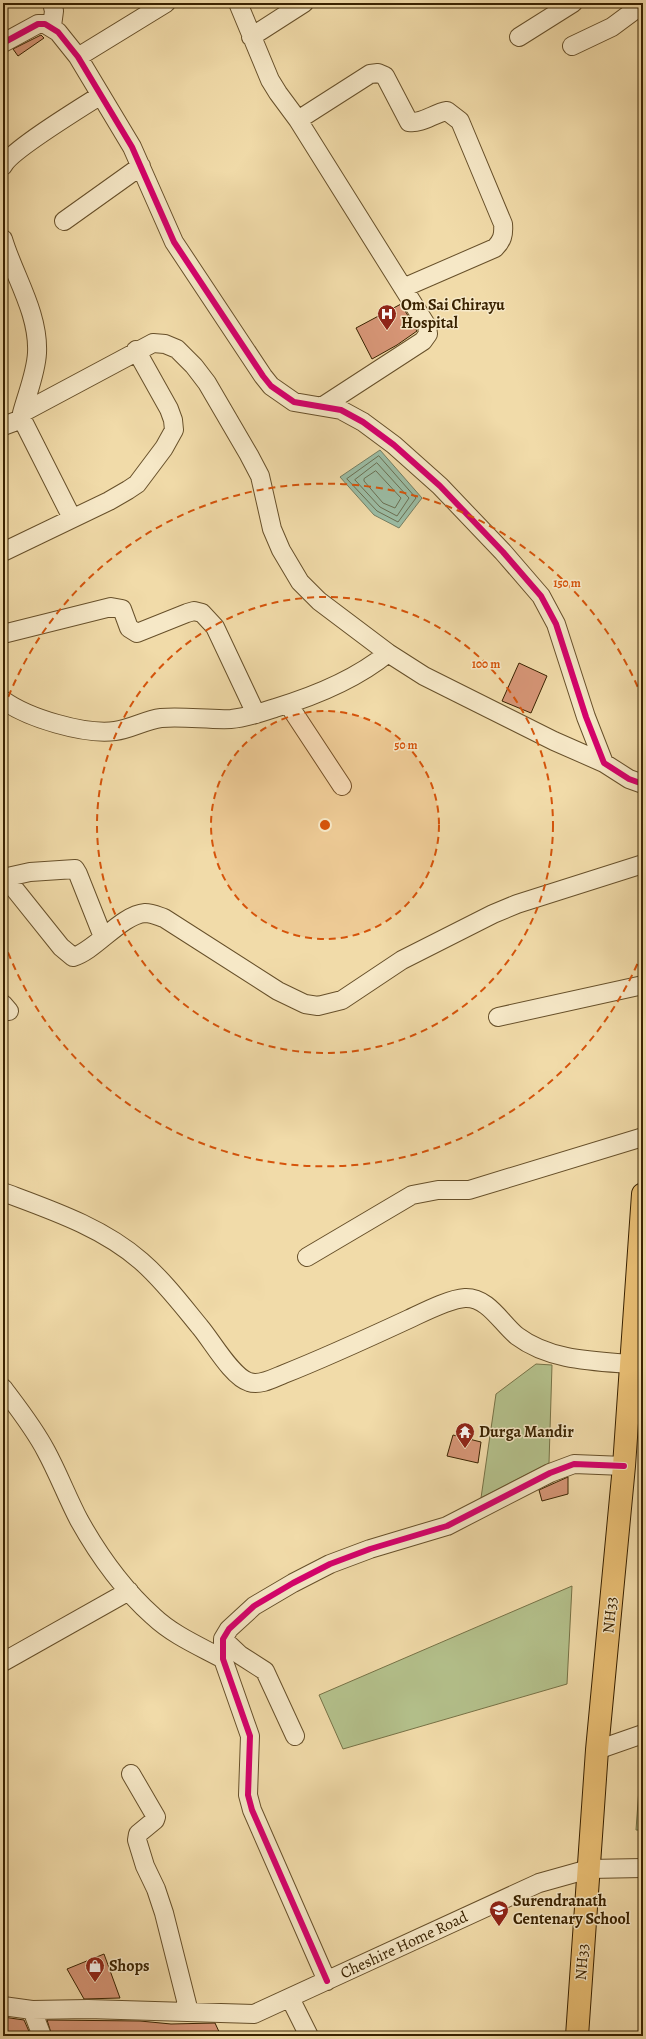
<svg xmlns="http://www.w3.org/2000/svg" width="646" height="2039" viewBox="0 0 646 2039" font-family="Alegreya,serif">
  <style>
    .green { fill: #b4c18c; stroke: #767246 }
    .water { fill: #9bbca4; stroke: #747e62 }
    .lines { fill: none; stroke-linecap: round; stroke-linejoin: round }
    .shore { stroke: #6a6f52; stroke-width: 1 }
    .building { fill: #d79677; stroke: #392200 }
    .minor-casing { stroke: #67502a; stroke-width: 20 }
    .major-casing { stroke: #392200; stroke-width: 24 }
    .minor { stroke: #f6e8c7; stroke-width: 18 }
    .major { stroke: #e8be74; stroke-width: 22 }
    .cycleway-casing { stroke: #f6e8c7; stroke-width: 8 }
    .cycleway { stroke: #d6006c; stroke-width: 6 }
    .ring { fill: none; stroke: #d6540b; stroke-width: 2; stroke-dasharray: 7 5 }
    .labels { text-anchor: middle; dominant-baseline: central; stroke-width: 3; stroke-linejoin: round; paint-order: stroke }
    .poi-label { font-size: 16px; font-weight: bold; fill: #392200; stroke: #f6e8c7; text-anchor: start }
    .street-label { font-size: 16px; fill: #392200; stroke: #f6e8c7 }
    .centre { fill: #d6540b; stroke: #f6e8c7; stroke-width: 2 }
    .ring-label { font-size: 12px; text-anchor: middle; font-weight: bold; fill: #d6540b; stroke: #f6e8c7; stroke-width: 3; stroke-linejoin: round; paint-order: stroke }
  </style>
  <rect width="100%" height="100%" fill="#f1dba9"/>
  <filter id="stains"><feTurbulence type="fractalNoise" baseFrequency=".005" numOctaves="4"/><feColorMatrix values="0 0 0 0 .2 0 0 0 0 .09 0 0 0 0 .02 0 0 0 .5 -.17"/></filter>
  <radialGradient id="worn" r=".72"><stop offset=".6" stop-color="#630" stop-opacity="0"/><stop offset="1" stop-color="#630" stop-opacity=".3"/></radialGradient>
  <path class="green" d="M536,1364L552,1365L549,1463L481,1498L496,1394Z
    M572,1586L567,1684L343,1749L319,1695Z
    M643,1733V1830H636Z"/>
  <path class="water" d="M380,450L422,498L399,528L374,515L340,477Z"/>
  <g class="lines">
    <path class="shore" d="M379,456L416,498L398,522L377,511L347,479Z
      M377,463L409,498L397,516L380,507L355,480Z
      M376,471L401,498L395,508L383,503L364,481V479Z"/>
  </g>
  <path class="building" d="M41,35L44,38L18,56L13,49Z
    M401,304L417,331L397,345L372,359L356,328Z
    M519,663L547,676L531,713L502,701Z
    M453,1435L481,1442L478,1463L447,1456Z
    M568,1477V1494L542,1501L539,1490Z
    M104,1954L120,1998L84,1999L67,1969Z
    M3,2017L24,2020L31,2036H3Z
    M47,2020L140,2021L171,2024L215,2023L221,2036H52Z"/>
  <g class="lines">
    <defs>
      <path id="minor" d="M238,3L270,80L278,93L298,120L427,326L428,334L423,341L323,406
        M52,26L54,11L52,3
        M251,37L304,3
        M519,37L573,3
        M3,43L38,24H45L58,32L78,57L132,147L174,242L263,376L271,386L294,402L341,410L363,422L394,445L440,486L503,552L541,596L556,624L586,717L604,763L629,779L643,784
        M572,46L612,27L643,4
        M78,57L166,3
        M298,120L370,74L378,73L385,76L409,122C422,124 434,113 447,111L460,121L503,224C504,235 502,241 495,248L403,288
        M3,166C10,151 82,107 101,95
        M64,221L141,166
        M3,239C14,276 39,313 37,353C36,373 27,394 22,413
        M22,419V413L153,343L165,344L177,349L194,366L207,383L249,455L260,476L272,529L281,550L300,582L319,601L388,653L424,676L554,741L604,763
        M3,426L22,419L72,518
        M3,552L109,501L128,490L137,484L164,448L174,430L173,420L169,409L136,350
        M3,634L111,607L122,609L129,628L137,633L187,613L194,611L202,613L215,627L256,714
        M3,700C28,718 84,735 115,731C131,729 145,720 161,718C184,716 208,720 231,719C246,718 260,713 275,708C315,696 355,680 388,653
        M288,704L342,786
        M5,877L61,947L73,957C95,951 121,915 145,913C152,913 158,916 164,918L278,991L305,1004L318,1006L342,1000L402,960L493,914L517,904L643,864
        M3,878L30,872L75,869L78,874L103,937
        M3,1004L9,1011
        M498,1017L643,985
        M3,1192C51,1210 102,1227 141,1261C163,1280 182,1305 200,1327C212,1341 232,1377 249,1382C260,1386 274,1378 284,1374C327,1357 368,1338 409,1319C424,1312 449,1299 465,1298C488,1297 501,1323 517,1336C549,1360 591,1361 630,1364
        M307,1257L412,1195L438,1190H469L643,1137
        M3,1388C18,1408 34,1428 46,1451C58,1473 67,1497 79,1520C98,1554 124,1590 153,1616C173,1635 199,1646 223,1659
        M223,1639L240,1655L265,1671L295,1736
        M3,1662L129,1591
        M597,1750L643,1734
        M131,1774L156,1817L155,1820L138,1834L137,1840L145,1866L156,1889L164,1913L189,2012
        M327,1981L252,1810L248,1795L250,1736L223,1659V1639L229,1629L254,1606L293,1583L330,1564L370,1549L447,1526L550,1473L574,1464L624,1466
        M290,1998L309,2036
        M3,2006L32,2010L88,2009L254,2014L539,1883L589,1869L643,1868
        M32,2010L42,2036"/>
      <path id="major" d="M577,2036L597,1750L624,1466L643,1194"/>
    </defs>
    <use href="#minor" class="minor-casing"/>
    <use href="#major" class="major-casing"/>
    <use href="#minor" class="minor"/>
    <use href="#major" class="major"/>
    <defs>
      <path id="cycleway" d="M3,43L38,24H45L58,32L78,57L132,147L174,242L263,376L271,386L294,402L341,410L363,422L394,445L440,486L503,552L541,596L556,624L586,717L604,763L629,779L643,784
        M327,1981L252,1810L248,1795L250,1736L223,1659V1639L229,1629L254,1606L293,1583L330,1564L370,1549L447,1526L550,1473L574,1464L624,1466"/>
    </defs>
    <use href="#cycleway" class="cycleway-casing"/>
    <use href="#cycleway" class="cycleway"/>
  </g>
  <circle cx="325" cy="825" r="114" fill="#d6540b" fill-opacity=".12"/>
  <g class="ring">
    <circle cx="325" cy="825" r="114"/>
    <circle cx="325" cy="825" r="228"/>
    <path d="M642 953A342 342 0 0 1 4 942M4 708A342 342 0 0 1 642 697"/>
  </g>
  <defs>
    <symbol id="hospital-pin" viewBox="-11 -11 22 30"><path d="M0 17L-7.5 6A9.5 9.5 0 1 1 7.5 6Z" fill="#8f2418" stroke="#f6e8c7"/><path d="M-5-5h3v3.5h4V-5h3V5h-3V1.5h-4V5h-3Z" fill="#fff"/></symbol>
    <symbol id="temple-pin" viewBox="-11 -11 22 30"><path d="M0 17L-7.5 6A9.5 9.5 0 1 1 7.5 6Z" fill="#8f2418" stroke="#f6e8c7"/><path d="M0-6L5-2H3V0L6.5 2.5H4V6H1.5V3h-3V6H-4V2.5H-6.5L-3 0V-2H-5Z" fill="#fff"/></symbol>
    <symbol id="school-pin" viewBox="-11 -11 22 30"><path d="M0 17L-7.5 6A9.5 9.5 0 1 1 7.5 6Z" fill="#8f2418" stroke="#f6e8c7"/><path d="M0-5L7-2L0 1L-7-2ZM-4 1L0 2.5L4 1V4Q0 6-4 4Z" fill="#fff"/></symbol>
    <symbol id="shop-pin" viewBox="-11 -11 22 30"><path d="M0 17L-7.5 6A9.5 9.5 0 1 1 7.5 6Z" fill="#8f2418" stroke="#f6e8c7"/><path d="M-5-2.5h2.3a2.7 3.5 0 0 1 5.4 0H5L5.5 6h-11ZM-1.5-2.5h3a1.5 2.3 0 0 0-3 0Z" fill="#fff"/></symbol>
  </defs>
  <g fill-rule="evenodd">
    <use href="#hospital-pin" x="376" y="303" width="22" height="30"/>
    <use href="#temple-pin" x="454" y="1421" width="22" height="30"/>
    <use href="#school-pin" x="488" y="1899" width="22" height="30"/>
    <use href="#shop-pin" x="84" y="1955" width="22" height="30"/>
  </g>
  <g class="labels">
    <g class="poi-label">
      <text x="401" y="305">Om Sai Chirayu<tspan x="401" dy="18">Hospital</tspan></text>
      <text x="479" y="1432">Durga Mandir</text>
      <text x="513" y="1901">Surendranath<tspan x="513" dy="18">Centenary School</tspan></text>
      <text x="109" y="1966">Shops</text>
    </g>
    <g class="street-label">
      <text transform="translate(610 1615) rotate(-85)">NH33</text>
      <text transform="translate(404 1945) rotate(-25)">Cheshire Home Road</text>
      <text transform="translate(582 1962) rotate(-86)">NH33</text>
    </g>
  </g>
  <circle cx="325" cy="825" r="6" class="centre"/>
  <g class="ring-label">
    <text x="567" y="587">150 m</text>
    <text x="486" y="668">100 m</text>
    <text x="406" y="749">50 m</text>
  </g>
  <rect width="646" height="2039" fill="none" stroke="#f1dba9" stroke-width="16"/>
  <rect x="4" y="4" width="638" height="2031" fill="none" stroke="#392200" stroke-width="2"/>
  <rect x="8" y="8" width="630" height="2023" fill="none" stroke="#392200"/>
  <rect width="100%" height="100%" filter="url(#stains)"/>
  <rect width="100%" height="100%" fill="url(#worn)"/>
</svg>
